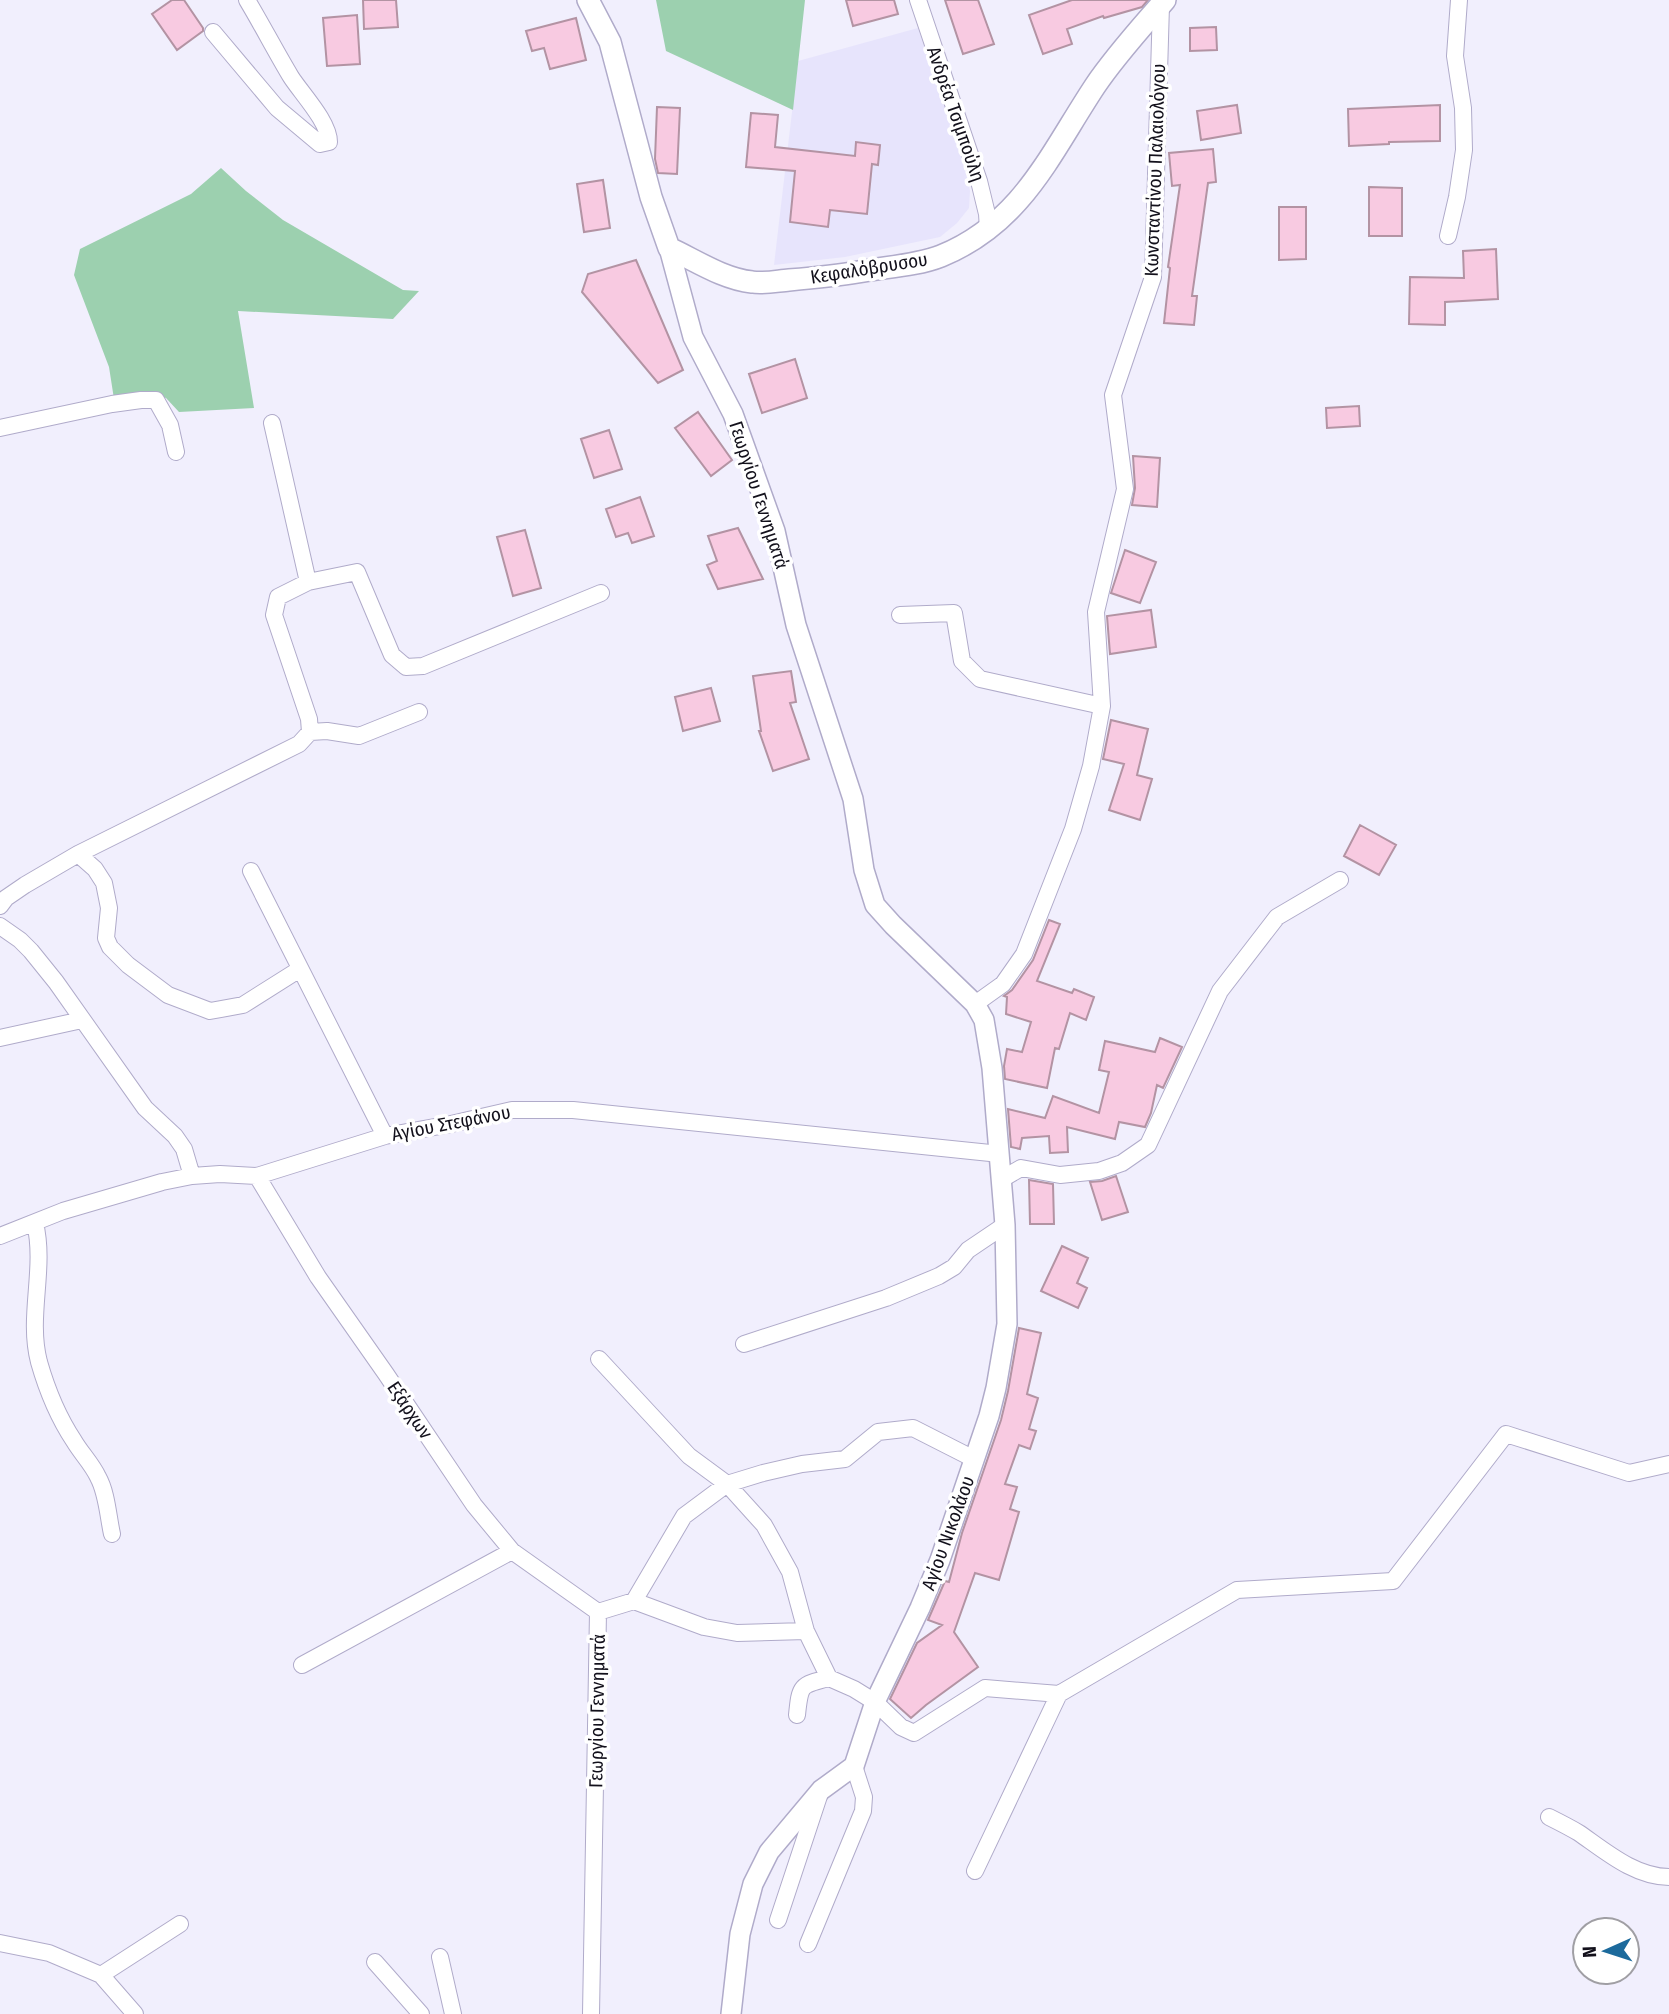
<svg xmlns="http://www.w3.org/2000/svg" width="1669" height="2014" viewBox="0 0 1669 2014" font-family="'Fira Sans Condensed',sans-serif">
  <style>
    .built { fill: #e7e4fc }
    .green { fill: #9cd0af }
    .building { fill: #f8cae1; stroke: #b393a3; stroke-width: 2 }
    .lines { fill: none; stroke-linecap: round; stroke-linejoin: round }
    .minor-casing { stroke: #b0abca; stroke-width: 18 }
    .tertiary-casing { stroke: #b0abca; stroke-width: 22 }
    .secondary-casing { stroke: #b0abca; stroke-width: 24 }
    .minor { stroke: #fff; stroke-width: 16 }
    .tertiary { stroke: #fff; stroke-width: 19 }
    .secondary { stroke: #fff; stroke-width: 21 }
    .labels { text-anchor: middle; dominant-baseline: central; stroke-width: 7; stroke-linejoin: round; paint-order: stroke }
    .street-label { font-size: 19px; fill: #12101b; stroke: #fff }
  </style>
  <rect width="100%" height="100%" fill="#f1effd"/>
  <path class="built" d="M918,28L965,165L970,191L969,208L957,223L940,237L845,257L774,265L798,61Z"/>
  <path class="green" d="M656,0H805L793,110L666,51Z
    M221,168L246,191L283,220L403,290L419,291L393,319L238,311L254,408L179,412L166,398L148,392L114,399L109,367L74,275L80,249L191,194Z"/>
  <path class="building" d="M172,0H184L203,28V31L177,50L152,14Z
    M363,0H396L398,27L364,29Z
    M846,0H894L898,14L853,26Z
    M945,0H978L994,44L963,54Z
    M1072,0H1148L1142,7L1104,18L1103,16L1067,29L1072,44L1043,54L1029,15Z
    M357,15L360,64L327,66L323,18Z
    M576,18L586,60L550,69L544,48L532,51L526,31Z
    M1216,27L1217,50L1190,51V28Z
    M1237,105L1241,133L1201,140L1197,111Z
    M1440,105V141L1389,142V144L1349,146L1348,109Z
    M657,107L680,108L677,174L658,173L655,159Z
    M751,113L778,115L775,147L855,156L856,142L880,145L878,165L872,164L867,214L830,210L828,227L790,222L795,171L746,167Z
    M1213,149L1216,182L1208,183L1192,296H1197L1194,325L1164,323L1170,268L1168,267L1180,185L1172,186L1169,153Z
    M603,180L610,228L584,232L577,184Z
    M1369,187L1402,188V236H1369Z
    M1279,207H1306V259L1279,260Z
    M1496,249L1498,299L1445,302V325L1409,324L1410,277L1464,278L1463,251Z
    M636,260L683,370L658,383L582,292L588,274Z
    M795,359L807,398L762,413L749,374Z
    M1359,406L1360,426L1327,428L1326,408Z
    M698,412L732,460L711,476L675,428Z
    M609,430L622,469L594,478L581,439Z
    M1133,456L1160,458L1157,507L1132,505L1135,488Z
    M640,497L654,536L632,543L628,533L616,537L606,509Z
    M738,528L763,579L718,589L707,565L717,561L708,536Z
    M525,530L541,588L513,596L497,537Z
    M1125,550L1156,562L1140,603L1111,593Z
    M1151,610L1156,647L1110,654L1107,616Z
    M791,671L796,702L790,703L809,759L773,771L759,731H761L753,676Z
    M711,688L720,721L683,731L675,697Z
    M1111,720L1148,729L1137,775L1152,779L1140,820L1109,810L1124,764L1103,759Z
    M1360,825L1396,845L1379,875L1344,856Z
    M1049,920L1060,924L1037,981L1072,993L1074,989L1094,997L1086,1020L1070,1013L1059,1049L1055,1048L1047,1088L1005,1079L1004,1066L1007,1049L1022,1052L1031,1022L1006,1014L1007,997L1004,996L1012,990L1033,960Z
    M1160,1038L1182,1047L1163,1088L1157,1085L1151,1113L1145,1127L1119,1122L1115,1139L1067,1127L1068,1152L1050,1153L1049,1136L1022,1138L1020,1149L1011,1147L1008,1109L1045,1118L1053,1096L1099,1113L1109,1072L1099,1070L1105,1041L1155,1052Z
    M1116,1176L1128,1212L1102,1220L1090,1182L1102,1181Z
    M1029,1180L1053,1184L1054,1224H1030Z
    M1062,1246L1088,1258L1077,1283L1087,1288L1078,1308L1041,1291Z
    M1019,1328L1041,1333L1027,1394L1038,1398L1029,1429L1036,1431L1030,1449L1019,1445L1005,1484L1017,1487L1010,1509L1019,1512L999,1580L975,1573L954,1632L978,1667L926,1705L911,1718L890,1699L917,1643L942,1625L928,1620L945,1581L949,1582L962,1533L1001,1420L1008,1391Z"/>
  <g class="lines">
    <defs>
      <path id="minor" d="M918,0L979,181L987,214L988,229
        M213,32L277,108L320,144L329,142C329,122 302,94 291,77C276,52 262,25 247,0
        M1448,236L1457,197L1464,150L1463,108L1455,56L1459,0
        M272,423L308,582
        M0,428L112,404L141,400H156L170,425L176,452
        M900,615L954,613L962,661L980,679L1102,706
        M310,732L327,731L359,736L419,712
        M78,854L95,869L104,883L109,908L106,938L110,947L128,965L168,995L210,1011L243,1005L300,969
        M251,871L385,1136
        M0,906L6,898L25,885L78,854L299,744L310,732L309,719L274,615L278,597L308,582L357,572L392,655L406,667L423,666L601,593
        M0,926L20,940L31,951L56,982L145,1108L175,1136L184,1149L192,1176
        M975,1004L1003,984L1024,954L1073,829L1091,766L1102,706L1096,612L1125,489L1113,395L1153,277L1161,5
        M0,1038L82,1020
        M257,1176L318,1277L386,1374L474,1505L512,1551L598,1612
        M1002,1179L1021,1168L1060,1175L1099,1171L1122,1163L1148,1145L1220,991L1277,917L1340,880
        M35,1223C46,1269 27,1316 39,1362C47,1390 58,1417 74,1441C81,1453 92,1464 98,1477C107,1493 108,1516 112,1534
        M0,1236L63,1211L162,1182L192,1176L220,1174L257,1176L385,1136L451,1124L512,1110H573L1000,1154
        M744,1344L886,1298L939,1276L954,1267L968,1250L1005,1225
        M599,1359L689,1456L727,1484L764,1525L790,1572L806,1631L829,1678L854,1689L875,1702L901,1727L914,1733L985,1688L1059,1694L1237,1590L1393,1581L1506,1434L1629,1473L1669,1464
        M634,1601L704,1627L737,1633L806,1631
        M598,1612L634,1601L684,1516L727,1484L763,1473L802,1464L845,1459L878,1432L913,1428L974,1459
        M302,1665L512,1551
        M797,1715C800,1685 800,1685 829,1678
        M1549,1817C1559,1822 1569,1827 1579,1833C1605,1851 1635,1877 1669,1877
        M975,1871L1059,1694
        M778,1920L819,1796
        M0,1943L49,1953L101,1975L135,2014
        M808,1944L863,1811L864,1797L854,1766
        M440,1957L453,2014
        M375,1962L421,2014
        M101,1975L180,1924
        M591,2014L598,1612"/>
      <path id="tertiary" d="M669,248L693,337L733,414L775,531L796,625L853,799L864,870L875,905L893,925L975,1004L984,1020L992,1068L1005,1225L1007,1324L996,1388L989,1416L940,1560L920,1608L875,1702L854,1766L821,1790L769,1852L753,1884L740,1934L731,2014"/>
      <path id="secondary" d="M588,0L610,42L651,197L669,248C695,260 723,279 752,282C764,284 777,281 789,280C812,278 835,276 858,272C884,267 916,266 941,256C1022,223 1050,154 1095,86C1116,55 1141,28 1165,0"/>
    </defs>
    <use href="#minor" class="minor-casing"/>
    <use href="#tertiary" class="tertiary-casing"/>
    <use href="#secondary" class="secondary-casing"/>
    <use href="#minor" class="minor"/>
    <use href="#tertiary" class="tertiary"/>
    <use href="#secondary" class="secondary"/>
  </g>
  <g class="labels">
    <g class="street-label">
      <text transform="translate(956 114) rotate(71)">Ανδρέα Τσιμπούλη</text>
      <text transform="translate(1155 170) rotate(-88)">Κωνσταντίνου Παλαιολόγου</text>
      <text transform="translate(869 268) rotate(-9)">Κεφαλόβρυσου</text>
      <text transform="translate(759 495) rotate(72)">Γεωργίου Γεννηματά</text>
      <text transform="translate(451 1123) rotate(-11)">Αγίου Στεφάνου</text>
      <text transform="translate(410 1410) rotate(56)">Εξάρχων</text>
      <text transform="translate(948 1533) rotate(-70)">Αγίου Νικολάου</text>
      <text transform="translate(597 1711) rotate(-89)">Γεωργίου Γεννηματά</text>
    </g>
  </g>
  <g transform="translate(1606 1951) rotate(267)"><circle r="33" fill="#ffffff" stroke="#a09fa4" stroke-width="2"/>
  <path d="M0-5L12 26L0 18L-12 26Z" fill="#1c6a9c"/>
  <text y="-10" font-size="19" font-weight="bold" text-anchor="middle" fill="#12101b">N</text>
  </g>
</svg>
